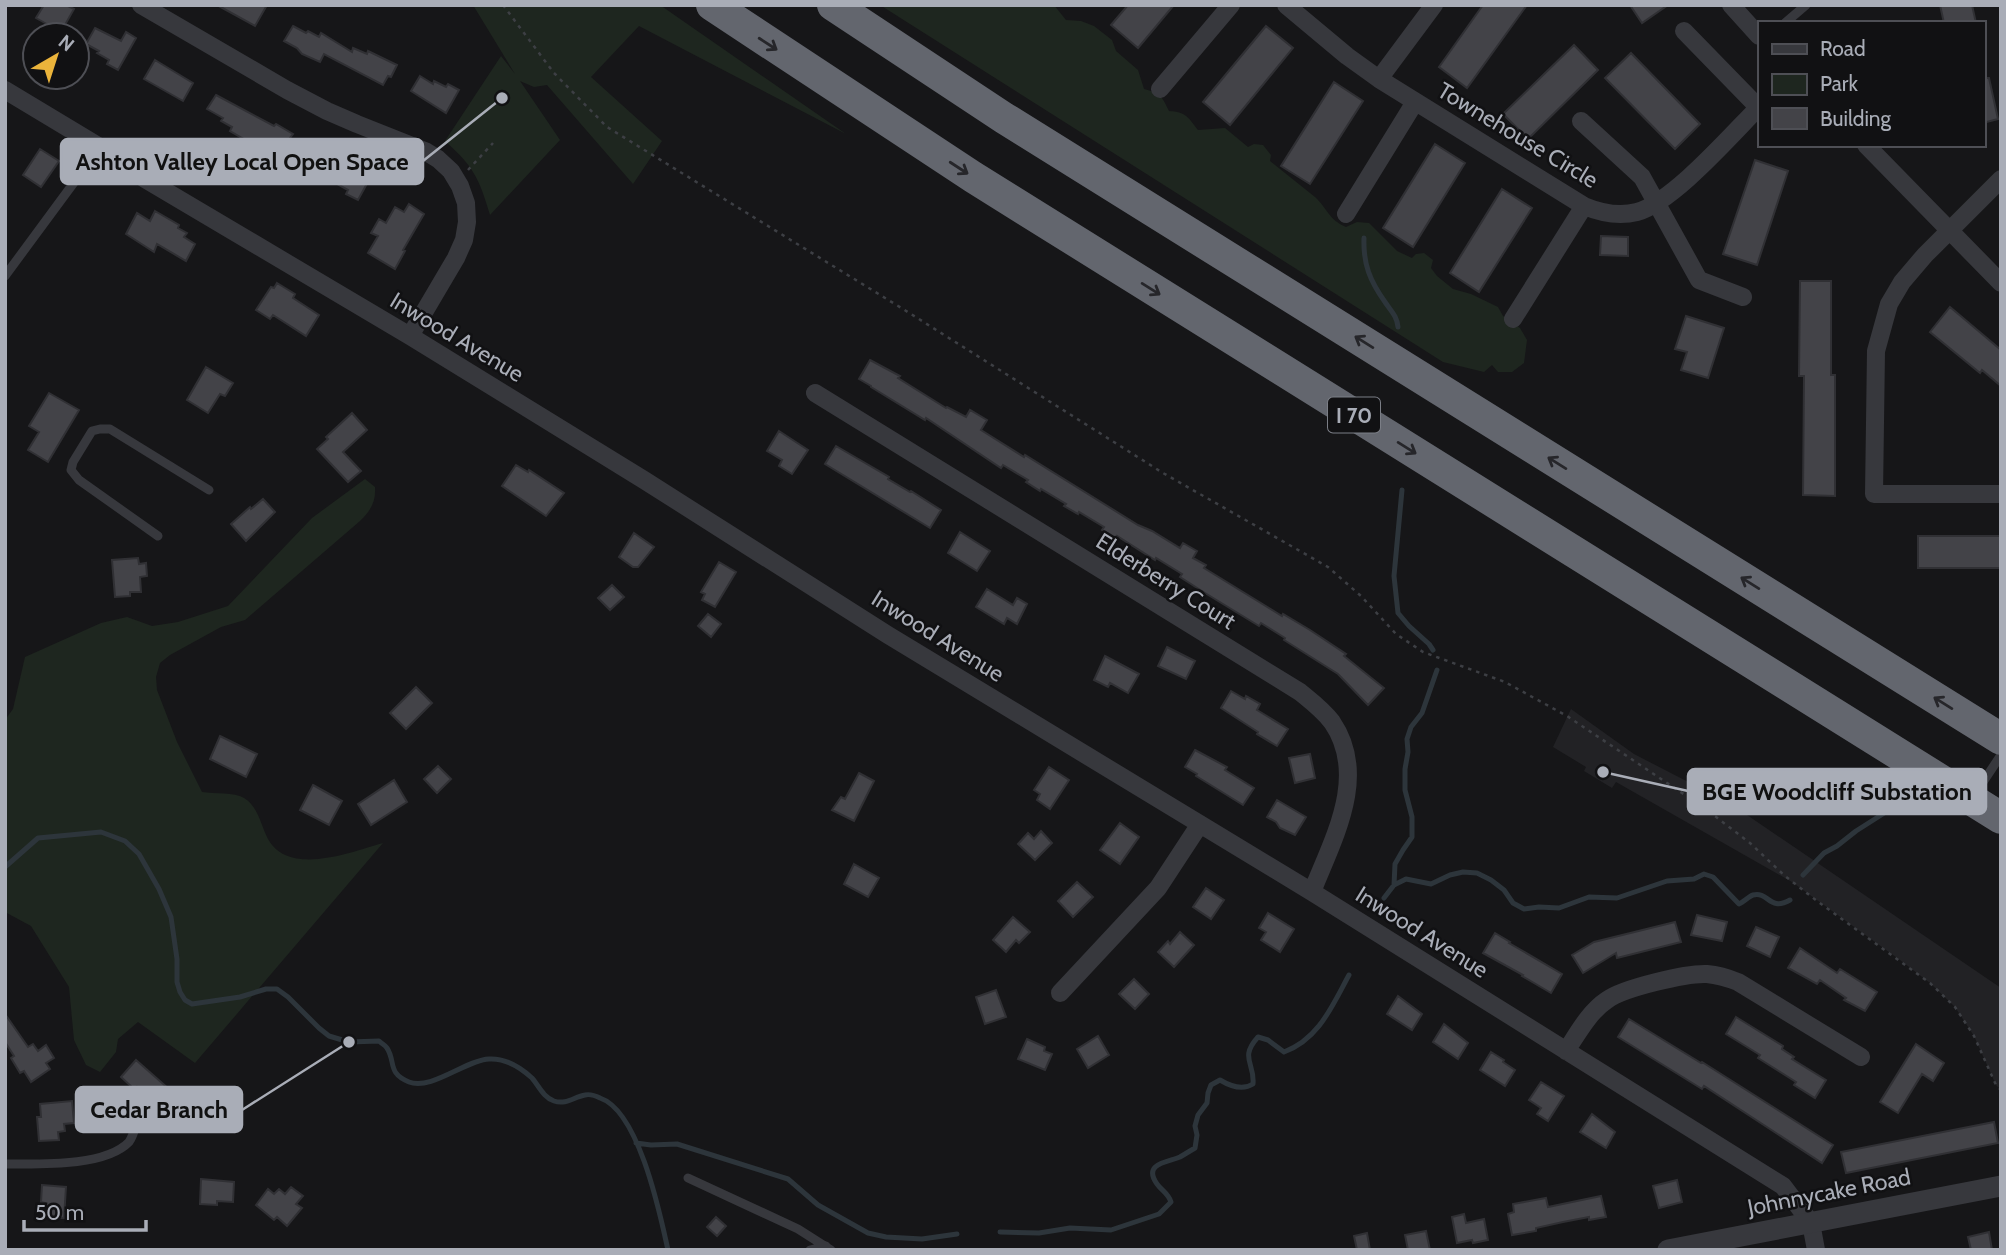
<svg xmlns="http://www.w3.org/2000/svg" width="2006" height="1255" viewBox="0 0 2006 1255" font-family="Cabin,sans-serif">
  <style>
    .built { fill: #222225 }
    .green { fill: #1e261f }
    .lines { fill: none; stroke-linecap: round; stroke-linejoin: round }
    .stream { stroke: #2d353b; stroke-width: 5 }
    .building { fill: #434348; stroke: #303034; stroke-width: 2 }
    .path { stroke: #3d3f44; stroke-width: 2.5; stroke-dasharray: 3.5 5; stroke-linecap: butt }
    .service { stroke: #37383d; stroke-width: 9 }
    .minor { stroke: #37383d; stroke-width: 18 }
    .tertiary { stroke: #37383d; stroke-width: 21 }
    .motorway { stroke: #63666e; stroke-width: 32 }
    .oneway { stroke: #26262a }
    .labels { text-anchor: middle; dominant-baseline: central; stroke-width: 5; stroke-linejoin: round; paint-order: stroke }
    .shield { fill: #111113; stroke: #7b7e86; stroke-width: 2 }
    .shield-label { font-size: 21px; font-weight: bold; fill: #a9adb7 }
    .street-label { font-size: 23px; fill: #a9adb7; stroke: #111113 }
    .leader { fill: none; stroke: #a9adb7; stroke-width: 2.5 }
    .callout-dot { fill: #a9adb7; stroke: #111113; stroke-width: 2.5 }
    .callout { fill: #a9adb7; stroke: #a9adb7; stroke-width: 2.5 }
    .callout-label { font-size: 24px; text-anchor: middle; font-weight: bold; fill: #111 }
  </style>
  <rect width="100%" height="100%" fill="#161618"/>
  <path class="built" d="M1571,709L1634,754L1731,804L2001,988V1090L1996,1085L1974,1036L1955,1007L1930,983L1900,960L1792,882L1616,782L1612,788L1584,771L1586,767L1553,747Z"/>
  <path class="green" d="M473,5H660L846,134L639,26L591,77L662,141L633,184L547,85L534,87L520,81L560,140L490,215C479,178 474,167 445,141L501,56L515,74Z
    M880,5H1054L1066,20L1081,21L1094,26L1112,40L1116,51L1138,70L1144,89C1160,93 1162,96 1169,111C1186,112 1188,117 1198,130L1225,128L1248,147L1254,144L1263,145L1271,155L1270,161L1315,197C1328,209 1328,219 1346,227L1357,222L1369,223L1397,251L1412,258L1416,254L1424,253L1433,260L1431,268L1437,276L1453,289L1471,294L1498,307L1503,316L1520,328L1527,340L1524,363L1512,372H1498L1492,365L1484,372L1443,362Z
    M365,479L375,487C376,502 371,510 360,521L245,620L221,627L170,655L160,663L156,677L157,690L177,742L202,792C215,794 234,792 244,798C258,806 261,826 268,839C289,877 351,852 383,843L195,1063L138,1022L118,1039L116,1052L100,1072L86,1065L74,1040L69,987L31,926L5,912V720L13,709L25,657L101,623L127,617L152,626L178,622L228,606L312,518Z"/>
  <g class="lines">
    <path class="stream" d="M1364,238C1363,264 1370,281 1385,302C1391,311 1397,316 1398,327
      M1402,490L1394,576L1398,613L1409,626L1429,644L1433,650
      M5,867L38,838L101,832L125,841L139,854L159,889L171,917L177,959V982L180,992L185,1000L192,1004L240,997L266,989H277L288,997L319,1028L329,1036L349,1042L379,1041C382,1044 385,1045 387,1048C396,1062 387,1073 409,1082C431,1091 466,1060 489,1059C506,1058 520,1067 532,1078C539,1086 543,1097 554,1101C566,1105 574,1097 585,1095C589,1094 596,1096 600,1098C639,1111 660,1214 668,1250
      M1803,875L1824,853L1837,846L1856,831L1889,810
      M1394,885L1395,864L1403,850L1412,837V817L1405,790V769L1408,752L1407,739L1411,727L1422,713L1437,670
      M1384,898L1394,885L1406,879L1431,884L1450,875L1463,872L1477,873L1491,880L1504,890L1513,903L1524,909L1539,907L1559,908L1589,897L1617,898L1667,881L1694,879L1704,874L1713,877L1739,904C1744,902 1749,896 1753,895C1769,891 1769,912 1790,900
      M636,1143L651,1145L677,1144L788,1179L818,1205L868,1233L886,1237L922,1239L957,1234
      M1000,1232L1039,1233L1070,1228L1111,1230L1159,1214L1171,1202C1168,1193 1162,1191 1157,1184C1142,1163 1169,1162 1180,1157C1185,1154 1190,1151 1195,1148L1197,1135L1195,1126L1198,1115L1207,1103L1208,1093L1211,1085L1220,1080C1230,1086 1242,1091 1253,1084C1255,1063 1239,1058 1258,1037L1268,1040L1284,1052C1319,1039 1332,1006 1349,975"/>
  </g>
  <path class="building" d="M44,5H66L74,9L61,32L36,18Z
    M217,5H267L255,26Z
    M1128,5H1174L1138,48L1111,25Z
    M1483,5H1527L1467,88L1439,67Z
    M1630,5H1668L1642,23Z
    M1940,5H1972L1976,23H1944Z
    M293,26L306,33L308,31L319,37L321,33L352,52L353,48L367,54L368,51L397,65L391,77L388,76L383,85L324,54L320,62L302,54L297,48L284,41Z
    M1266,26L1293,48L1230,125L1203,102Z
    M95,28L121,41L126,32L136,38L118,70L107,64L109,60L97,53L99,51L86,44Z
    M1574,45L1598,70L1528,139L1503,114Z
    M1631,53L1700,124L1675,149L1605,78Z
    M155,60L193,83L183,101L144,79Z
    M420,76L433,84L434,81L446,87L448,84L459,90L446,113L411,91Z
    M1983,78H1989L1998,119L1983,123Z
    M1334,82L1363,101L1310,184L1281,166Z
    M216,95L274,126L276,124L293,134L290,138L306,149L294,168L230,131L232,127L221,121L223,118L207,109Z
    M1435,144L1465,163L1413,247L1383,228Z
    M40,149L59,161L41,187L23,175Z
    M337,154L358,166L356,169L370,178L358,200L346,194L348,190L337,184L339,181L331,177L333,172L328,169Z
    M1755,160L1788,171L1757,265L1723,254Z
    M1502,189L1532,208L1479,292L1450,273Z
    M409,204L424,214L403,250L405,251L395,269L368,253L378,236L371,233L379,219L386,223L395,207L404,212Z
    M155,211L179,225L178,228L187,233L184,237L195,244L186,261L157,244L154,252L126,234L137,213L150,221Z
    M1601,236L1628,237V256L1600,255Z
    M1800,281H1831V375H1835V496L1803,495L1804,376H1799Z
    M277,283L295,294L293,298L319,315L306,336L273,315L270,319L256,310L271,287L274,288Z
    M1950,307L2001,350V386L1982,370L1980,373L1930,332Z
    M1686,316L1724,328L1708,378L1681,370L1687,352L1675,349Z
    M870,360L900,376L898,378L946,408L947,407L966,417L970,410L987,420L981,430L1024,457L1025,455L1138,525L1152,531L1180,548L1183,543L1197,551L1193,558L1206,565L1204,568L1282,616L1283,614L1310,630L1346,654L1344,656L1384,688L1368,705L1338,674L1284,640L1285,638L1261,623L1259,626L1205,593L1180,577L1182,574L1156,558L1155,560L1117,536L1116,538L1102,530L1104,527L1079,512L1078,514L1064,506L1066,504L1041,489L1040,491L1026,482L1028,480L1003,465L1001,468L926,418L925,420L871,387V386L859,379Z
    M206,367L233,383L225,396L220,394L208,413L187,400Z
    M49,393L79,410L48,462L28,450L39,432L29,426Z
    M352,413L367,430L343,452L361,471L348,482L317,449L328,439L326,437Z
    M779,431L808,450L792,474L779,466L782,460L767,451Z
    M836,446L889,477L888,479L910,492L911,491L941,510L930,528L825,464Z
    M516,465L528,472L529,470L564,493L546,516L502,486Z
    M263,499L275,512L246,541L231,524L250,507L251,509Z
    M960,532L990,551L977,571L948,553Z
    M634,533L654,547L638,567H633L619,557Z
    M1918,536H2001V568H1918Z
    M138,558L139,564L146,563L147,576L140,577L141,592H130V596L115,597L112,560Z
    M719,562L736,572L715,607L702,600L705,594L701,592Z
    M612,585L624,597L610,610L598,598Z
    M987,589L1013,605L1017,598L1027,604L1017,624L1007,618L1004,624L976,607Z
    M708,614L721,624L711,637L698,626Z
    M1167,647L1195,661L1186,679L1158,666Z
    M1105,656L1139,674L1128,693L1110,683L1108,687L1094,680Z
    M416,687L432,703L406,729L390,713Z
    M1231,691L1245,699L1246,696L1260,704L1257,710L1288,729L1277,746L1257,734L1258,732L1221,708Z
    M220,736L257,754L246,777L210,759Z
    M1195,750L1227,767L1225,770L1254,788L1243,805L1196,776L1197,774L1185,767Z
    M1310,754L1315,778L1295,783L1289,758Z
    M438,766L451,779L437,793L424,779Z
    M1049,767L1069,780L1050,809L1037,800L1040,794L1034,790Z
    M859,773L874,781L854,821L832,810L841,797L845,799Z
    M394,780L407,802L371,825L358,804Z
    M313,785L342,801L329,825L300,810Z
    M1277,800L1306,817L1295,835L1280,828L1276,822L1267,817Z
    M1120,823L1139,837L1120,864L1100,850Z
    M1041,831L1052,843L1035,860L1018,844L1028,833L1034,839Z
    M854,864L879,878L868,897L844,884Z
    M1077,882L1093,897L1073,917L1058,901Z
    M1206,888L1224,900L1211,919L1193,907Z
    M1268,913L1294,929L1280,952L1261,940L1266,932L1259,928Z
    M1697,915L1727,922L1722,941L1691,935Z
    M1013,917L1030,932L1019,943L1016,940L1006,952L993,940Z
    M1675,922L1681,942L1617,958L1616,953L1583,973L1572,955L1594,942Z
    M1756,927L1779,937L1770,957L1747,946Z
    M1180,932L1194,945L1174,967L1158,952L1168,941L1170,944Z
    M1495,933L1510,942L1509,943L1562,974L1551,993L1522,976L1523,975L1483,953Z
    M1800,948L1837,973L1840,969L1877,992L1865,1011L1844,1000L1846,998L1820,980L1817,984L1788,968Z
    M1134,979L1149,994L1135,1009L1119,994Z
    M996,990L1006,1017L985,1024L976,997Z
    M1398,996L1422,1014L1412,1030L1387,1014Z
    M5,1014L28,1047L33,1044L38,1051L46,1045L54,1058L46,1063L50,1069L31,1082L24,1071L20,1073L11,1058L14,1056L5,1042Z
    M1736,1017L1783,1046L1782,1049L1794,1057L1792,1059L1826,1080L1815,1098L1794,1085L1796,1082L1758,1058L1760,1055L1726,1034Z
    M1629,1019L1701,1063L1702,1062L1833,1145L1822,1163L1704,1086L1702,1089L1618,1037Z
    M1444,1024L1468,1043L1458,1059L1433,1042Z
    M1098,1036L1109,1055L1088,1068L1077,1049Z
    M1027,1039L1045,1047L1044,1051L1052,1054L1045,1070L1018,1059Z
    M1916,1044L1944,1063L1933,1081L1922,1074L1898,1113L1880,1102Z
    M1491,1052L1504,1060L1503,1062L1515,1070L1505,1086L1480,1070Z
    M136,1060L178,1097L181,1092L205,1113L193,1128L182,1119L181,1121L148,1095L147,1096L137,1087L135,1090L121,1077Z
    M1541,1082L1564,1096L1548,1121L1537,1114L1541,1108L1529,1100Z
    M72,1101L74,1123L64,1124L65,1131L58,1132L59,1140L39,1141L37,1117H41L40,1104Z
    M1592,1114L1615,1132L1606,1148L1580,1132Z
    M1994,1122L1998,1143L1846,1173L1841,1152Z
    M201,1179L234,1182L233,1202L217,1201V1205L200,1204Z
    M1677,1180L1682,1202L1659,1208L1653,1186Z
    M42,1185L66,1187L64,1218L44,1217L45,1203L41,1202Z
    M291,1187L303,1196L296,1204L302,1208L287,1226L277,1217L274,1220L256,1205L268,1189L274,1194L279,1189L285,1194Z
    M1601,1196L1606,1217L1589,1220V1217L1563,1222L1536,1228V1231L1512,1235L1508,1214L1514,1212L1513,1204L1546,1198L1548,1207Z
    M1464,1214L1466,1223L1484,1219L1488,1240L1473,1243L1472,1240L1457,1243L1452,1217Z
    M716,1217L726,1226L717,1236L707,1227Z
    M1426,1231L1430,1250H1408L1405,1235Z
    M1989,1232L1992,1250H1971L1968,1237Z
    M1367,1233L1370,1250H1357L1354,1236Z"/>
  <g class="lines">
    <path class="path" d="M503,5L554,73L607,127L903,309L1163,473L1328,567L1361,596L1396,634L1423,652L1505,682L1567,716L1703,807L1750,843L1785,876L1817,901L1930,983L1955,1007L1974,1036L1996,1085L2001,1090
      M468,170L493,143"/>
    <path class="service" d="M1785,23L1806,5
      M5,276L81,173L113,155
      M158,536L79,480L71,470L73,462L92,431L100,429H110L209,490
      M1975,794L2001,755
      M5,1164C39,1164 105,1167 129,1142C134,1135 136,1124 139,1116
      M688,1178L798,1229L831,1250
      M810,1250L826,1246"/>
    <path class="minor" d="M141,5L287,90L327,111L357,124L425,151L438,159L451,171L460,186L466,203L467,222L464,240L456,258L410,336
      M1286,5L1347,56L1379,79L1584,206C1601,213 1618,217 1637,212C1673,202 1731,135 1759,107
      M1731,5L1759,36
      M1684,31L1759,108
      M1379,79L1434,5
      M1160,89L1231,5
      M5,90L113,155L145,179L410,336L644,480L888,635L1312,892L1783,1186L1811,1223L1816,1250
      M1581,121L1642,177L1699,280L1743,297
      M1866,145L2001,283
      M2001,179L1925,255L1902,282L1889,304L1876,351L1874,494H2001
      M1346,214L1415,102
      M1513,319L1584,206
      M815,393L1300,692C1311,701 1323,710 1332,722C1369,776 1333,839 1312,892
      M1060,993L1158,888L1200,824
      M1566,1051C1578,1033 1589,1012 1607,1000C1623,988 1687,973 1707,974C1718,975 1728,978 1738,982L1861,1057"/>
    <path class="tertiary" d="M1668,1250L2001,1186"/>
    <path class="motorway" d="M712,5L973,177L2001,818
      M833,5L1004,118L2001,739"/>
  </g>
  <defs><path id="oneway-shaft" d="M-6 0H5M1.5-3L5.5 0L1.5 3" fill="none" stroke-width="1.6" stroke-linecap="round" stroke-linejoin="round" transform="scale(1.75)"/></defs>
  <g class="oneway">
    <use href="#oneway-shaft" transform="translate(768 44) rotate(33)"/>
    <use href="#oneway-shaft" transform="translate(959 168) rotate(33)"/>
    <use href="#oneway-shaft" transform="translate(1151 289) rotate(32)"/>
    <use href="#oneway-shaft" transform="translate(1364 342) rotate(-148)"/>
    <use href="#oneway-shaft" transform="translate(1407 448) rotate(32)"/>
    <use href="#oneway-shaft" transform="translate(1557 463) rotate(-148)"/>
    <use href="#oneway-shaft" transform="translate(1750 583) rotate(-148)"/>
    <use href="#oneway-shaft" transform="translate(1943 703) rotate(-148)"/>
  </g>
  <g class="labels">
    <rect class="shield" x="1328" y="397.5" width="52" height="35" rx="5"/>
    <g class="shield-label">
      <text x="1354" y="415">I 70</text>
    </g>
    <g class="street-label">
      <text transform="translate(1518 135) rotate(31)">Townehouse Circle</text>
      <text transform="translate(457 337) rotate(31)">Inwood Avenue</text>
      <text transform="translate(1166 581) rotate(32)">Elderberry Court</text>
      <text transform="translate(938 636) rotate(32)">Inwood Avenue</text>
      <text transform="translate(1422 932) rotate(32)">Inwood Avenue</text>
      <text transform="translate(1829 1192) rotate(-11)">Johnnycake Road</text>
    </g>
  </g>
  <path class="leader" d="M502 98L423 161M1603 772L1688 791M349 1042L242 1110"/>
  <g class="callout-dot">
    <circle cx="502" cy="98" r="7"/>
    <circle cx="1603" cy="772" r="7"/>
    <circle cx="349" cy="1042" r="7"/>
  </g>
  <g class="callout">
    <rect x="61" y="139" width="362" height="45" rx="7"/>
    <rect x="1688" y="769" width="298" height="45" rx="7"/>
    <rect x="76" y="1087" width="166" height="45" rx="7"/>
  </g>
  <g class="callout-label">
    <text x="242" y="170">Ashton Valley Local Open Space</text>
    <text x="1837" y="800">BGE Woodcliff Substation</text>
    <text x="159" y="1118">Cedar Branch</text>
  </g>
  <rect width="2006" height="1255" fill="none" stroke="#a9adb7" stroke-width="14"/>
  <rect x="1758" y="21" width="228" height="126" fill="#111113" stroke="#4e4f55" stroke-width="2"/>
  <rect x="1772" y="44" width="35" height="10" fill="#37383d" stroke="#4e4f55" stroke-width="2"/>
  <text x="1820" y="56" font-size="21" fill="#a9adb7">Road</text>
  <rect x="1772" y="74" width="35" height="21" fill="#1e261f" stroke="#4e4f55" stroke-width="2"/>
  <text x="1820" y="91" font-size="21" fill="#a9adb7">Park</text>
  <rect x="1772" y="108" width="35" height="21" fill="#434348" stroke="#4e4f55" stroke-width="2"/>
  <text x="1820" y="126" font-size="21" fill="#a9adb7">Building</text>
  <g transform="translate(56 56) rotate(39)"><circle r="33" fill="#111113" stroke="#4e4f55" stroke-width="2"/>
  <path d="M0-5L12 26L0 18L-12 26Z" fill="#ebb43b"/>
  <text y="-10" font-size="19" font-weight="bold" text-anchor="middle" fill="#a9adb7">N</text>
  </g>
  <path d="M24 1220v10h122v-10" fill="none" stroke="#a9adb7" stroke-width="3.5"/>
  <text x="35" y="1220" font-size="21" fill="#a9adb7" stroke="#111113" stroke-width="5" paint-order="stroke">50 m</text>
</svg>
